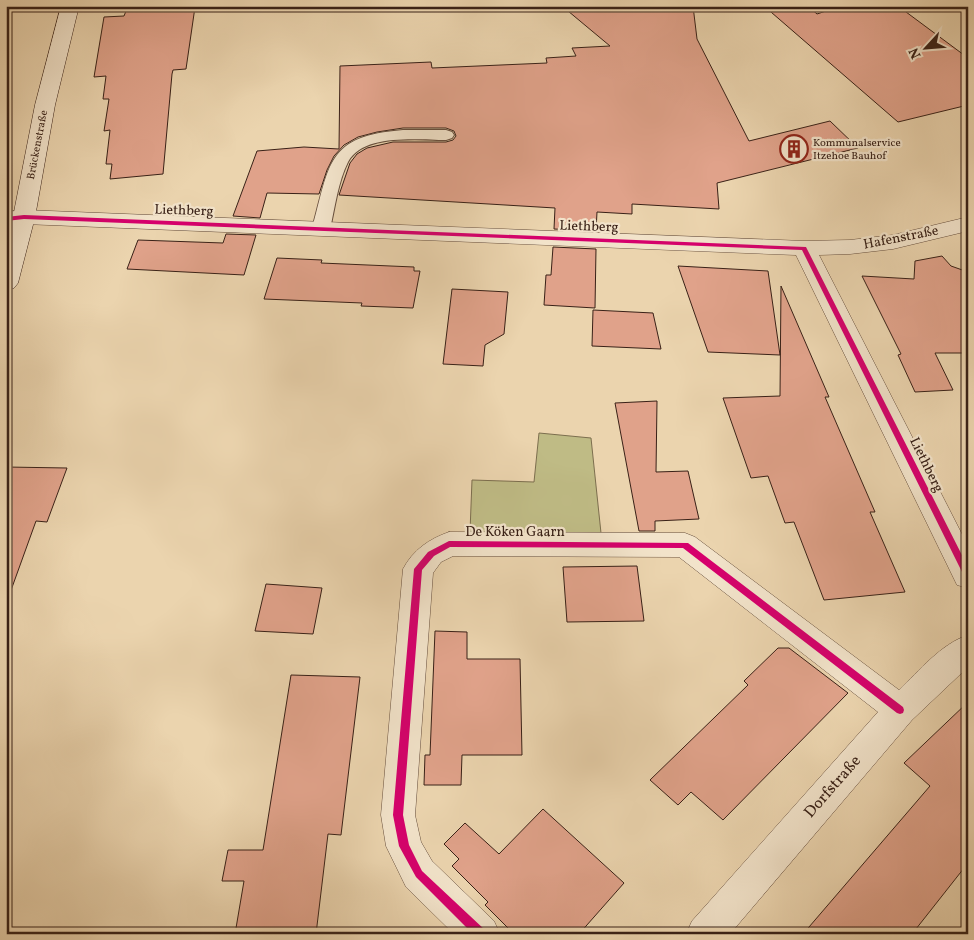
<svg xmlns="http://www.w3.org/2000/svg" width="974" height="940" viewBox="0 0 974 940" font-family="Vollkorn,serif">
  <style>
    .green { fill: #bfbb85; stroke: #7c6e4e }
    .building { fill: #e0a28a; stroke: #392117 }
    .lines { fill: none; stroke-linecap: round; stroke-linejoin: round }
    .lane-casing { stroke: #664e3d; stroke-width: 2 }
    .street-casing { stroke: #664e3d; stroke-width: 1 }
    .secondary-casing { stroke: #392117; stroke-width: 1 }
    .lane { fill: #f2e3ca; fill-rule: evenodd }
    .street { fill: #f2e3ca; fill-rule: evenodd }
    .secondary { fill: #f2e3ca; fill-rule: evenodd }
    .cycleway-casing { stroke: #f2e3ca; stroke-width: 3 }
    .cycleway { fill: #d6006c; fill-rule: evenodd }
    .labels { text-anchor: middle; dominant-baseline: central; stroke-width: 4.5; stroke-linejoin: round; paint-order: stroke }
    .far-poi-label { font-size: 11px; fill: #392117; stroke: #f2e3ca; text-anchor: start }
    .far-street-label { font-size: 11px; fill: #392117; stroke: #f2e3ca }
    .street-label { font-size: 14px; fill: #392117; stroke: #f2e3ca }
    .near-street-label { font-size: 16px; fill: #392117; stroke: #f2e3ca }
  </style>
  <rect width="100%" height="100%" fill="#ebd4ae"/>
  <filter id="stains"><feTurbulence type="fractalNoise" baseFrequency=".004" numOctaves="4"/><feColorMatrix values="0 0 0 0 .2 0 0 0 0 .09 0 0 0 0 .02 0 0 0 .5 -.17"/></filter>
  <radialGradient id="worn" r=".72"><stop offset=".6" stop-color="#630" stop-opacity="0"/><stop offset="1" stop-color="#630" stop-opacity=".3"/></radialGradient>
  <path class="green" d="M539,433L591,438L601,533L470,532L472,480L534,482Z"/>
  <path class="building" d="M562,6H693L697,39L749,141L830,121L858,148L717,183L719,209L632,204V214L597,212L596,231L554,229L555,208L339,195L350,163L357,154L367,148L393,142H446L453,140L456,136L454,131L446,128H403L377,132L358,137L344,145L334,156L327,170L319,194L267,193L260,218L233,216L257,151L304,147L339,149L340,66L431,62L432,68L547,63L546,58L576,56L572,48L610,46Z
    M764,6H808L817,14L841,6H898L968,58V105L898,122Z
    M195,7L186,69L173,70L172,74L163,174L110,179L112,164H106L110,130L104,131L109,99H103L106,76L94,77L104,17L124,16L126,11Z
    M226,234L256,235L244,275L127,269L138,240L223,243Z
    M553,247L596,249L595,308L544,305L546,275H551Z
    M942,256L951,266L968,272V353H935L953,390L915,392L898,355L901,354L862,276L914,279L915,261Z
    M277,258L322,260L321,263L414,267V271H420L413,308L361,306L362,303L264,299Z
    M678,266L768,271L780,355L708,352Z
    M781,286L829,397H825L875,512H870L905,592L824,600L794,522L785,523L768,476L751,478L723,398L780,396Z
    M452,289L508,292L504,334L485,345L483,366L443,364Z
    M593,310L653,313L661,349L592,346Z
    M657,401L656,472L688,471L699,519L655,521V531H639L615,403Z
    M6,467L67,468L47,522L36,521L10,593H6Z
    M637,566L644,621L567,622L563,567Z
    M266,584L322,588L313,634L255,631Z
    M435,631L467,632V659H520L522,755H462L461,785H424L425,755H430Z
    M778,648H789L848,693L723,820L691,792L678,805L650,780L748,685L744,681Z
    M291,675L360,677L341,835L328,834L316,934H235L244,881H222L228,850H263Z
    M968,702V863L912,934H803L930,786L904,763Z
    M543,809L624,883L579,934H514L485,905L488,902L452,866L459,859L444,844L465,823L499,854Z"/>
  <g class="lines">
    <defs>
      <path id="lane" d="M403,130H446L452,132L454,135L452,138L446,140C419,140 363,133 348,162C338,182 335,207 330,229L327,233L321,234L315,233L312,229C330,164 326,136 403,130Z"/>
      <path id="street" d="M24,210L804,241L850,240L893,235L968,217V231L893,249L850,254L819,255L968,546V588L957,585L796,255L24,224L6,226V212Z
        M449,532L685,533L695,537L899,690C919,671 941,644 968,635V667L912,720L730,934H686L692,921L878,712L679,557L453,556L441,562L433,573L415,815L421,842L432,861L494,921L500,934H454L406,887L386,846L381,815L403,569C413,550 429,539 449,532Z"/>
      <path id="secondary" d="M61,6H79L55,105L35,217L18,283L14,288L6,291V241L13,217L35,105Z"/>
    </defs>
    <use href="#lane" class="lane-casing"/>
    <use href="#street" class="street-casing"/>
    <use href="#secondary" class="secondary-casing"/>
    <use href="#lane" class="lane"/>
    <use href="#street" class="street"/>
    <use href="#secondary" class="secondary"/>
    <defs>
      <path id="cycleway" d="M24,215L806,247L968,567V579L965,578L964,576L802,250L24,219L6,221V217Z
        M449,541L688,543L903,707L904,710L903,713L900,714L897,713L683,548L450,547L434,556L422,570L403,815L409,845L422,871L485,930L486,934H473L416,877L399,846L393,815L414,569L428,552Z"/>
    </defs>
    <use href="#cycleway" class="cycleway-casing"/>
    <use href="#cycleway" class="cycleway"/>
  </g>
  <defs>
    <symbol id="building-ring" viewBox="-11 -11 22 22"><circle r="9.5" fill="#f2e3ca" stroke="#8f2418" stroke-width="1.5"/><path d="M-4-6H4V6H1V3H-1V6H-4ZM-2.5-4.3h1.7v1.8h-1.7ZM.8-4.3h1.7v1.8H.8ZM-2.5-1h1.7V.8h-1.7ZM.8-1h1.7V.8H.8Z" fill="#8f2418"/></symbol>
  </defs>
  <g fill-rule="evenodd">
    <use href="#building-ring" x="778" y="133" width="32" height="32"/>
  </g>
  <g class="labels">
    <g class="far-poi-label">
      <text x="813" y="143">Kommunalservice<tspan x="813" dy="13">Itzehoe Bauhof</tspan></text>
    </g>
    <g class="far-street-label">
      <text transform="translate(38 145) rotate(-79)">Brückenstraße</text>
    </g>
    <g class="street-label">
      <text transform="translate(184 211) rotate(2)">Liethberg</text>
      <text transform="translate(589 227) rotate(2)">Liethberg</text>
      <text transform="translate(901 238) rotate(-11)">Hafenstraße</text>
      <text transform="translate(926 465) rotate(64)">Liethberg</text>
      <text x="515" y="532">De Köken Gaarn</text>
    </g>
    <g class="near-street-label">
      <text transform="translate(833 787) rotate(-49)">Dorfstraße</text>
    </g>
  </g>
  <rect width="974" height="940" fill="none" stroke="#ebd4ae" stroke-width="25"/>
  <rect x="8" y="8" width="959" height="925" fill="none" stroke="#392117" stroke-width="2.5"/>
  <rect x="12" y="12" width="949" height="915" fill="none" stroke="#392117"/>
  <g transform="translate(926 48) rotate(244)" stroke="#f2e3ca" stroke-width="4" paint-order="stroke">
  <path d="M0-4L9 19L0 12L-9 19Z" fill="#392117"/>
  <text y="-8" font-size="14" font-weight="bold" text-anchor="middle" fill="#392117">N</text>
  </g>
  <rect width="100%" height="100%" filter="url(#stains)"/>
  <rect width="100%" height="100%" fill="url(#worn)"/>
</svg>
